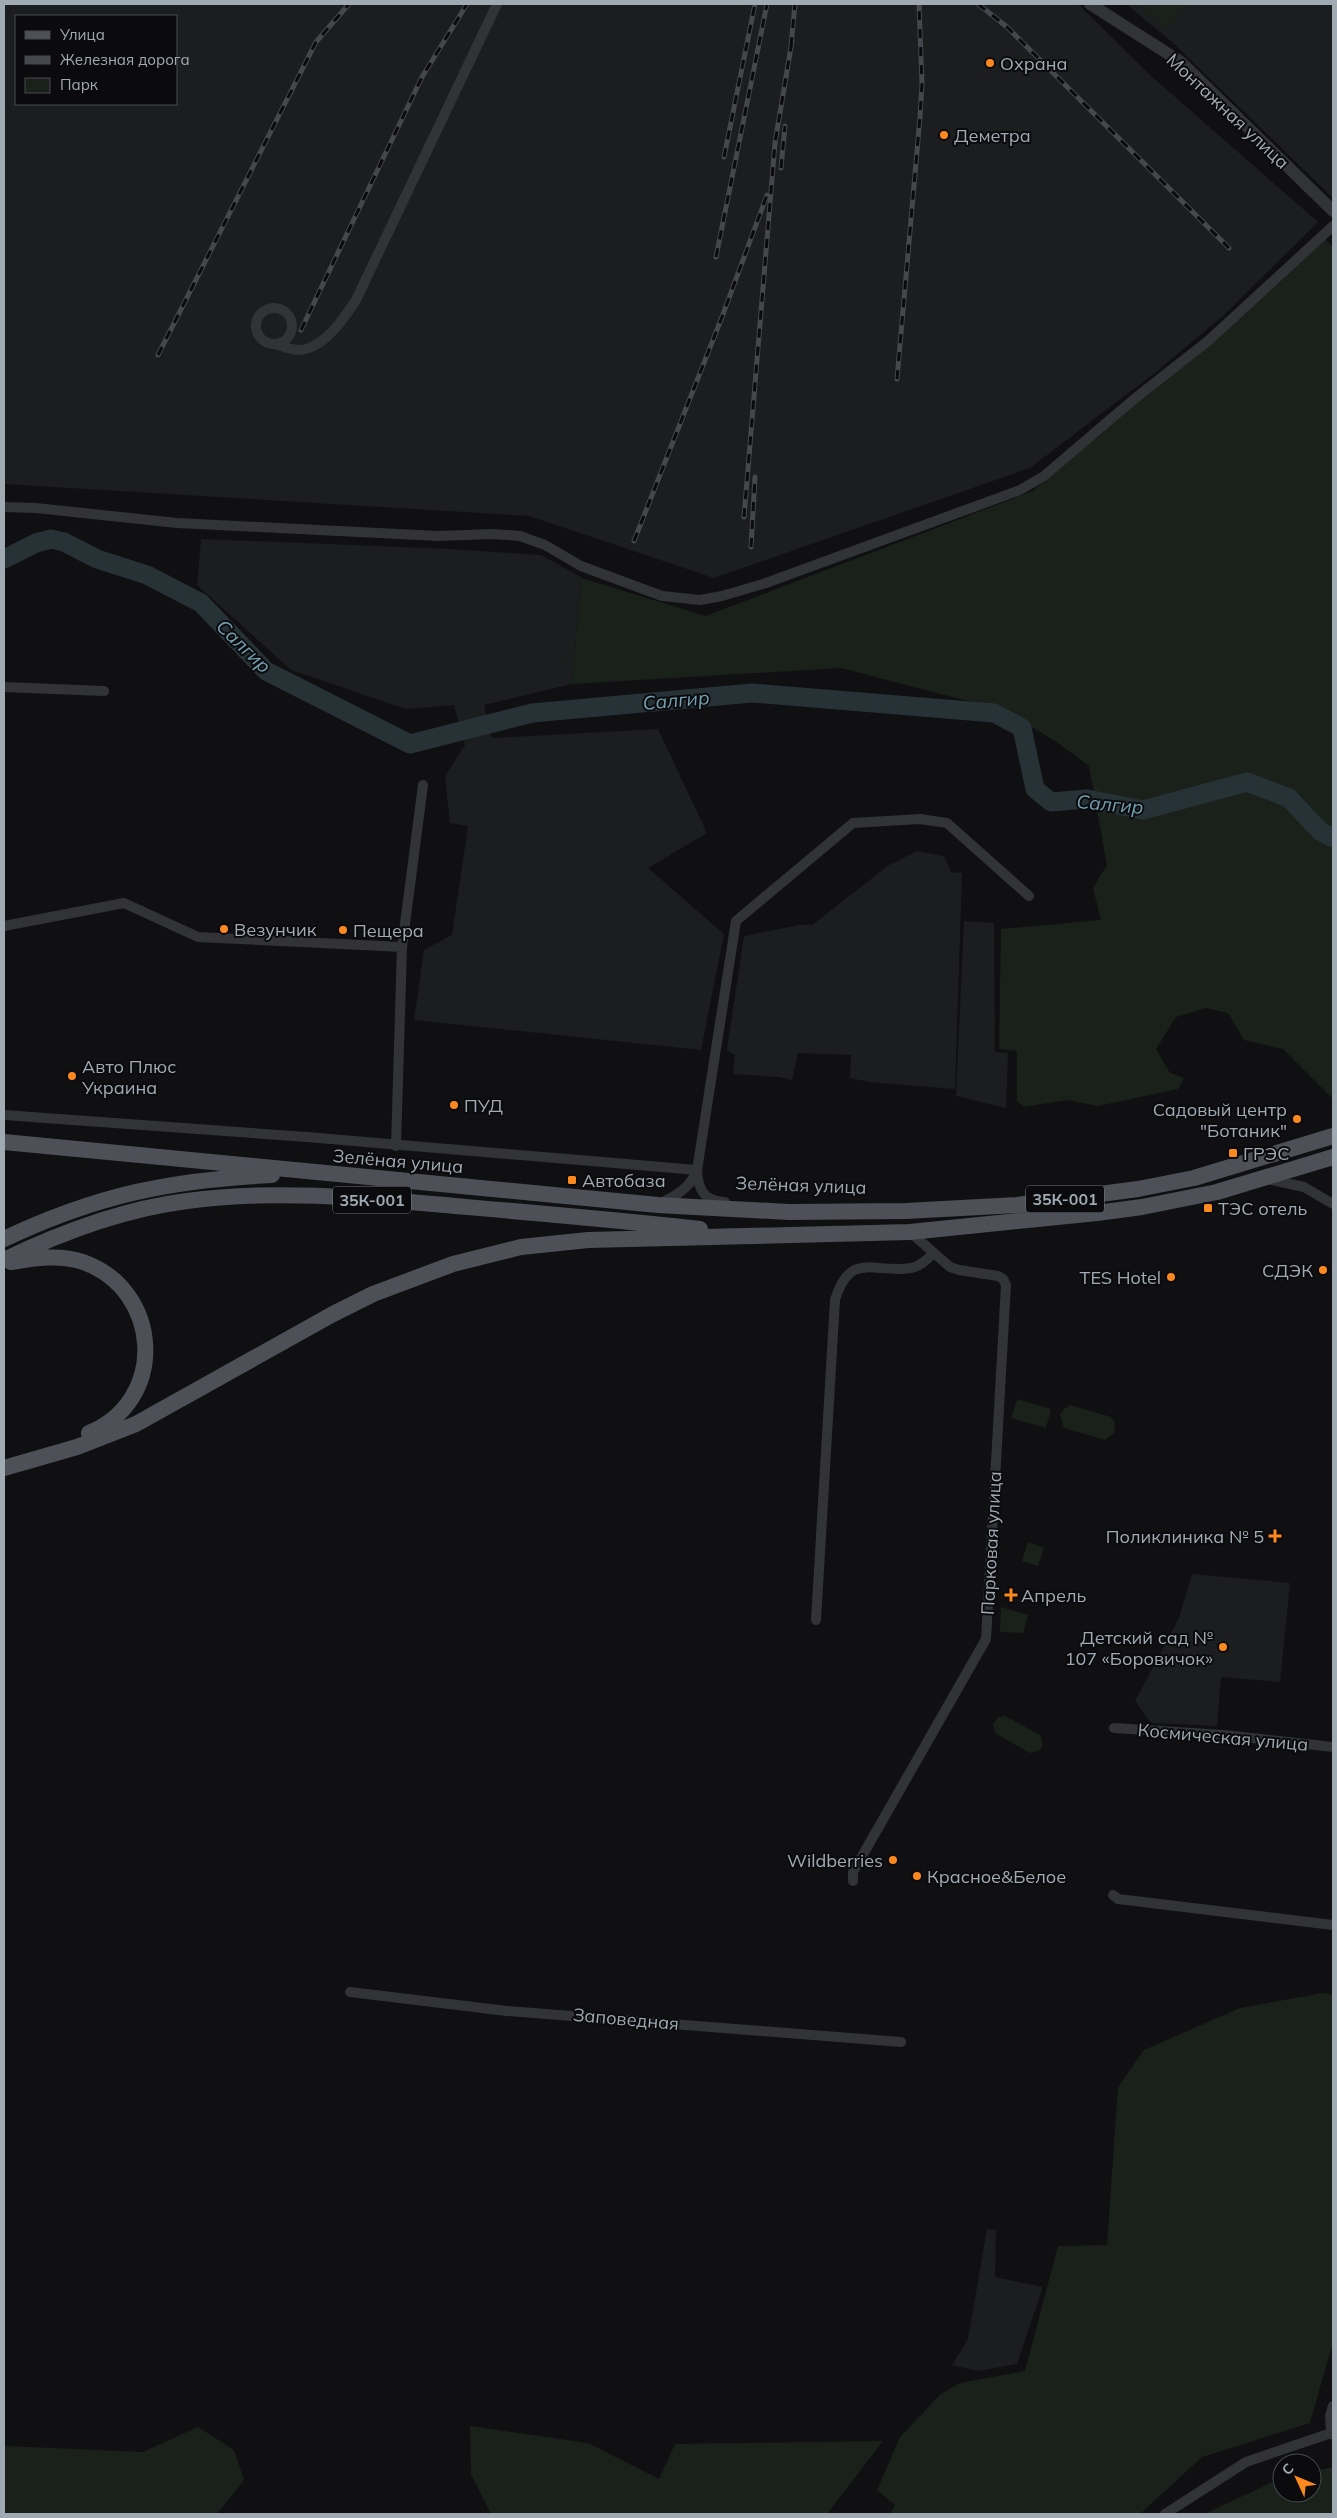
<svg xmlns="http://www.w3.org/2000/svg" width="1337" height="2518" viewBox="0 0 1337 2518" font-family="Mulish,sans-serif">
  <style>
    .built { fill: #1c1d1f; fill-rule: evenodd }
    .green { fill: #1a211a }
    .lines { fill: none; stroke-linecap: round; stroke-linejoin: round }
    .river { stroke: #263236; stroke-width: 19 }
    .minor { stroke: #313337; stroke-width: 10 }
    .tertiary { stroke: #313337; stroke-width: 12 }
    .primary { stroke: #4d5056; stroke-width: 16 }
    .rail-casing { stroke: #44474c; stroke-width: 5 }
    .rail { stroke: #0b0b0d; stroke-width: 3; stroke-dasharray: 9; stroke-linecap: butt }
    .poi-dot { fill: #fc891e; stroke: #0b0b0d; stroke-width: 2 }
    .labels { text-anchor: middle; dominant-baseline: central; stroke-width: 4; stroke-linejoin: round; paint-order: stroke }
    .shield { fill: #0b0b0d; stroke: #737a81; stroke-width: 1 }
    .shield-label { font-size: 16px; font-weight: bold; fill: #a0aab3 }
    .poi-label { font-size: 18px; fill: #a0aab3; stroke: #0b0b0d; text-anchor: start }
    .street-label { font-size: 18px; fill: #a0aab3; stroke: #0b0b0d }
    .water-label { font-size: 19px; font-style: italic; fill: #74a0b1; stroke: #0b0b0d }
  </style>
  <rect width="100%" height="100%" fill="#101012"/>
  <path class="built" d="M4,4H1078L1150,75L1318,222L1224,315L1156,372L1030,468L714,578L529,516L4,484ZM16,16H176V104H16Z
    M1126,4H1333V198L1172,42Z
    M201,539L451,549L541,555L581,577L572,684L484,705L492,738L658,729L707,833L648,868L724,934L701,1050L414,1020L424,950L452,935L468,826L450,823L445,776L465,745L454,705L406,709L291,670L197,585Z
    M917,851L944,856L951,872L962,873L955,1089L870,1082L850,1078L851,1055L798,1053L792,1080L779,1077L733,1074L735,1055L727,1050L744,936L799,925H812L889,865Z
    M964,921L994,923L995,1052L1008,1053L1006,1108L956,1096Z
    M1192,1574L1290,1583L1280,1682L1221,1677L1217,1726L1151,1723L1135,1701L1179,1618Z
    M987,2229L996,2230L995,2277L1043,2287L1017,2364L978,2371L952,2365L968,2339Z"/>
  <path class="green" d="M1138,4H1189L1165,29Z
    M1322,236L1333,247V1099L1283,1049L1244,1040L1228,1013L1206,1008L1176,1017L1156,1049L1170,1073L1184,1078L1178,1089L1098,1106L1067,1100L1024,1107L1017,1101V1051L999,1049L1001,929L1101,920L1093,888L1107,865L1089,766L1058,743L1006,711L841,668L572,684L581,578L706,616L1033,491Z
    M1017,1399L1051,1409L1046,1428L1011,1418Z
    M1070,1405L1111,1417L1115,1423L1114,1433L1105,1440L1064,1428L1060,1415L1064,1409Z
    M1028,1542L1044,1548L1038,1566L1022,1561Z
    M1001,1607L1028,1615L1023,1633L1000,1632Z
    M998,1717L1005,1716L1040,1735L1043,1744L1040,1750L1030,1753L995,1733L993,1724Z
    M1323,1993L1333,1995V2342L1310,2423L1202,2457L1140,2514H890L895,2505L877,2490L900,2437L941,2394L960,2383L1025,2371L1058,2246L1107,2245L1118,2087L1144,2050L1240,2008Z
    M470,2426L588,2443L659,2479L675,2444L883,2441L827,2514H491L471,2474Z
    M198,2427L234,2450L244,2480L217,2514H4V2446L143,2452Z
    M1333,2467V2514H1204L1282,2478V2493H1312V2471Z"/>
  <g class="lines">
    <path class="river" d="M4,559L36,543L51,539L64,542L97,559L147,575L201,603L266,671L410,744L532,713L752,693L994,713L1022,728L1035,789L1051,802L1087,799L1143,810L1247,782L1289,798L1320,831L1333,838"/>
    <path class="minor" d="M256 326a18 18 0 1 1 36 0a18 18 0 1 1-36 0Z
      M275,344C284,347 296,352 306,349C328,343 344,318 356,300L497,4
      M4,507L36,508L177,523L438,536L493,534L520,536L545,545L581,566L662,596L700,600L722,596L766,583L1020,490L1044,476L1133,400L1208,341L1333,226
      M4,687L104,691
      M4,926L124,903L198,937L402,947
      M4,1115L307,1137L697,1170C691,1187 677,1195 661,1203
      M396,1146L402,947L423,785
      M1267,1179L1304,1187L1333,1204
      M725,1202C704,1201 698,1190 697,1170L736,921L853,823L920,819L947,823L1029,896
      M816,1620L835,1300C850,1250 874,1274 911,1268C920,1267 928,1258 934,1253
      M1114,1728L1224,1735L1333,1747
      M853,1881V1872L986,1639L1006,1285L1003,1279L998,1276L959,1270L950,1267L910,1232
      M1113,1895L1118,1899L1333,1925
      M350,1992L507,2011L901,2042
      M1331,2433L1330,2416L1333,2406
      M1165,2514L1246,2462L1331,2433L1333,2435"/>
    <path class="tertiary" d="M1090,4L1181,62L1333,211"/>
    <path class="primary" d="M4,1142L658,1205L789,1212L906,1211L1017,1205L1138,1189L1194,1178L1333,1136
      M4,1239C97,1195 170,1180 272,1175
      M4,1260C62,1232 123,1209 187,1201C275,1189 366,1198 455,1206C536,1213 618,1220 700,1229
      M11,1262C35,1258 59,1254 83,1262C162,1290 168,1401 89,1433
      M4,1468L77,1447L136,1424L333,1314L373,1294L453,1264L521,1247L588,1240L910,1232L1097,1213L1142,1207L1217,1192L1333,1157"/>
    <defs>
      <path id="rail" d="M978,4L1007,27L1229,248
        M791,46L795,4
        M724,157L755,4
        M781,168L785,126
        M716,257L767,4
        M301,330L422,77L467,4
        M158,355L316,42L349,4
        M897,379L920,117L922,84L919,4
        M744,517L775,143L792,41
        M634,541L722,317L767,195
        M751,547L755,477"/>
    </defs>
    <use href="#rail" class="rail-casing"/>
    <use href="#rail" class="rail"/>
  </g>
  <g class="poi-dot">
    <circle cx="990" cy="63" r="5"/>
    <circle cx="944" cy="135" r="5"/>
    <circle cx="224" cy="929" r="5"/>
    <circle cx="343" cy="930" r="5"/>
    <circle cx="72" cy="1076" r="5"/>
    <circle cx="454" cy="1105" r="5"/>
    <circle cx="1297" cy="1119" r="5"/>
    <rect x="1228" y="1148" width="10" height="10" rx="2.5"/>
    <rect x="567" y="1175" width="10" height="10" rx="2.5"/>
    <rect x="1203" y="1203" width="10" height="10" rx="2.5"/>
    <circle cx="1323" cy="1270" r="5"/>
    <circle cx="1171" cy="1277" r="5"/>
    <path d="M1272.5 1528.5h5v5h5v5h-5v5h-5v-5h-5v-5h5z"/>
    <path d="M1008.5 1587.5h5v5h5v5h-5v5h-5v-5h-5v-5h5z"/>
    <circle cx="1223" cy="1647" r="5"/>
    <circle cx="893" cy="1860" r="5"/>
    <circle cx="917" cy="1876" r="5"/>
  </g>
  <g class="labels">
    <g class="shield">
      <rect x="1026" y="1185.5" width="78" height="27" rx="4"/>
      <rect x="333" y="1186.5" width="78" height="27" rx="4"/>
    </g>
    <g class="shield-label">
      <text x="1065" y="1199">35К-001</text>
      <text x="372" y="1200">35К-001</text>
    </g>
    <g class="poi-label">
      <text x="1000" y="63">Охрана</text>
      <text x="954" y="135">Деметра</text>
      <text x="234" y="929">Везунчик</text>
      <text x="353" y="930">Пещера</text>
      <text x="82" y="1066">Авто Плюс<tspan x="82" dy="21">Украина</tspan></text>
      <text x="464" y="1105">ПУД</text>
      <text x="1287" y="1109" text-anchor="end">Садовый центр<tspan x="1287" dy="21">"Ботаник"</tspan></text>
      <text x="1243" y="1153">ГРЭС</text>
      <text x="582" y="1180">Автобаза</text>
      <text x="1218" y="1208">ТЭС отель</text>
      <text x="1313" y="1270" text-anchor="end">СДЭК</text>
      <text x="1161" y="1277" text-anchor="end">TES Hotel</text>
      <text x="1264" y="1536" text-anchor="end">Поликлиника № 5</text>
      <text x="1021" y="1595">Апрель</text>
      <text x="1213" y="1637" text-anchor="end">Детский сад №<tspan x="1213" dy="21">107 «Боровичок»</tspan></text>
      <text x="883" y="1860" text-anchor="end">Wildberries</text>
      <text x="927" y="1876">Красное&amp;Белое</text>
    </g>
    <g class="street-label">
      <text transform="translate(1228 111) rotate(43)">Монтажная улица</text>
      <text transform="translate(398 1161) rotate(5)">Зелёная улица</text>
      <text transform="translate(801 1185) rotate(2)">Зелёная улица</text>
      <text transform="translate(991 1543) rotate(-87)">Парковая улица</text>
      <text transform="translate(1223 1737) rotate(5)">Космическая улица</text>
      <text transform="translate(626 2019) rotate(5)">Заповедная</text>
    </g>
    <g class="water-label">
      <text transform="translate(244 646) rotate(44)">Салгир</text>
      <text transform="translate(676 700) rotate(-5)">Салгир</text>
      <text transform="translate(1110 804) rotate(5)">Салгир</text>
    </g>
  </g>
  <rect width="1337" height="2518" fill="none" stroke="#a0aab3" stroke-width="10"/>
  <rect x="15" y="15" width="162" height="90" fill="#0b0b0d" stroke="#474b4f"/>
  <rect x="25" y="31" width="25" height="8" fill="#4d5056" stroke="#474b4f"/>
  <text x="60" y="40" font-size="15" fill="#a0aab3">Улица</text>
  <rect x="25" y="56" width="25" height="8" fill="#44474c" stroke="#474b4f"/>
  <text x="60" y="65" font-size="15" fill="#a0aab3">Железная дорога</text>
  <rect x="25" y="78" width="25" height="15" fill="#1a211a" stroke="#474b4f"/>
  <text x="60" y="90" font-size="15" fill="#a0aab3">Парк</text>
  <g transform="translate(1297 2478) rotate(314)"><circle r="24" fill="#0b0b0d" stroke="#474b4f"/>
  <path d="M0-4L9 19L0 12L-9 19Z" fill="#fc891e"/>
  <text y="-8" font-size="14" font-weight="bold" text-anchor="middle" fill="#a0aab3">С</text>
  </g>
</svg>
